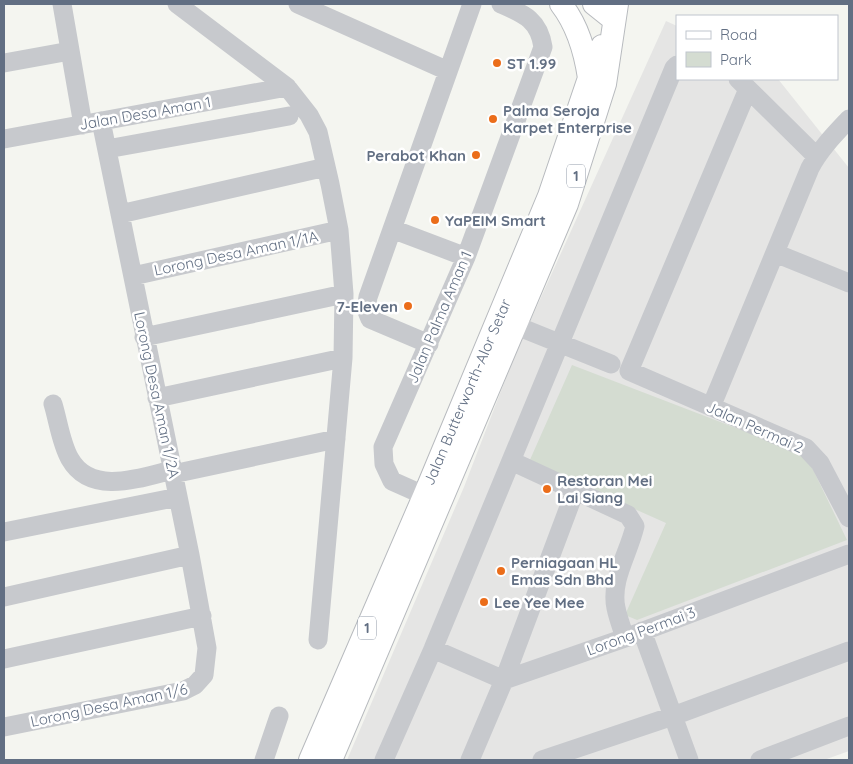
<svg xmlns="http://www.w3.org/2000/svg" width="853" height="764" viewBox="0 0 853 764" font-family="Quicksand,sans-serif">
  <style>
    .built { fill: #e5e5e4 }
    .green { fill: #d4dcd1 }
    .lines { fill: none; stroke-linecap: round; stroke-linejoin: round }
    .major-casing { stroke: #b7babe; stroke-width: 24 }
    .minor { stroke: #c7c9cd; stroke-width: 19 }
    .major { stroke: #fff; stroke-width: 22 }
    .poi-dot { fill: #eb6d1a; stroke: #fff; stroke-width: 2 }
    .labels { text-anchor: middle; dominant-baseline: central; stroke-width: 5; stroke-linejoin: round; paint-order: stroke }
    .shield { fill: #fff; stroke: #919aa8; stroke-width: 1 }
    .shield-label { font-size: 14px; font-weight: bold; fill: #626f83 }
    .poi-label { font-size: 15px; font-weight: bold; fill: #626f83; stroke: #fff; text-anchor: start }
    .street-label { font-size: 15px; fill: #626f83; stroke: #fff }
  </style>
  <rect width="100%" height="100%" fill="#f4f5f0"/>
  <path class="built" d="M666,21L677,26V79H778L849,168V751L824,760H347L464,487L514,357Z"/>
  <path class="green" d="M572,365L806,455L847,540L637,620L625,615L666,523L529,462Z"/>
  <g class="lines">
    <defs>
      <path id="major" d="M561,4C578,26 585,51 589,78
        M594,4L614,20
        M310,760L424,496L549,196L589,78L602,46
        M331,760L567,204L605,84L617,4"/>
    </defs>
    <use href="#major" class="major-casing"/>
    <path class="minor" d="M62,4L83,125
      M177,4L287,87L309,115L318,132L330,184L339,230L344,294L343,358L318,640
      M298,4L448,71
      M4,63L70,51
      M738,79L816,156
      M748,89L629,371L806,448L820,463L849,518
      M4,139L287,87
      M107,149L289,116
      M120,214L326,167
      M392,229L466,257
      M775,253L849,283
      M133,276L339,230
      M502,320L611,364
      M144,337L344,294
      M429,344L370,319L366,309L368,297L472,4
      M157,398L343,358
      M53,404C58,420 61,444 70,459C91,496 140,478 172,470
      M711,407L810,168C820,149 835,134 849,119
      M511,461L628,515L635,526C629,553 610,580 616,608C618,618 622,628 625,638
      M173,474L336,439
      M437,501L392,481L384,464L383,447L466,257L543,47C539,20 524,14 501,4
      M4,532L178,497
      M4,597L190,555
      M642,631L689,760
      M433,649L504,680L625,638L849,554
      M4,659L202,616
      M4,727L183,691L195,685L204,675L207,648L190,555L101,121
      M264,760L279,716
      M384,760L433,649L674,68L677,65
      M470,760L504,680L575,491
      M542,760L673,716L849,651
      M760,760L849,726"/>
    <use href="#major" class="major"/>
  </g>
  <g class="poi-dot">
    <circle cx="497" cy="63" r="5"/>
    <circle cx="493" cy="119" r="5"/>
    <circle cx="476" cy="155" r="5"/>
    <circle cx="435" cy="220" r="5"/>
    <circle cx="408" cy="306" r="5"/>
    <circle cx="547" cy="489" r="5"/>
    <circle cx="501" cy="571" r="5"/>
    <circle cx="484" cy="602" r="5"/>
  </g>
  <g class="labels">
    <g class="shield">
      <rect x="567" y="164.5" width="18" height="23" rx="4"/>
      <rect x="358" y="616.5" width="18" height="23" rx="4"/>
    </g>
    <g class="shield-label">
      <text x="576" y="176">1</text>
      <text x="367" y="628">1</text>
    </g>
    <g class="poi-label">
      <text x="507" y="63">ST 1.99</text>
      <text x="503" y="110">Palma Seroja<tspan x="503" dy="17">Karpet Enterprise</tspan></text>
      <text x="466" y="155" text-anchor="end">Perabot Khan</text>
      <text x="445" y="220">YaPEIM Smart</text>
      <text x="398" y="306" text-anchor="end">7-Eleven</text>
      <text x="557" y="480">Restoran Mei<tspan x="557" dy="17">Lai Siang</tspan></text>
      <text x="511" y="562">Perniagaan HL<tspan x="511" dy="17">Emas Sdn Bhd</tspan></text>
      <text x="494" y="602">Lee Yee Mee</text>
    </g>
    <g class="street-label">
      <text transform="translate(145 113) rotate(-10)">Jalan Desa Aman 1</text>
      <text transform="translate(236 253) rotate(-12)">Lorong Desa Aman 1/1A</text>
      <text transform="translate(439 317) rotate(-67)">Jalan Palma Aman 1</text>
      <text transform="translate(467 392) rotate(-67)">Jalan Butterworth-Alor Setar</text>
      <text transform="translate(157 395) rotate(78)">Lorong Desa Aman 1/2A</text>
      <text transform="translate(755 427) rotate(24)">Jalan Permai 2</text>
      <text transform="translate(641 631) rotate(-20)">Lorong Permai 3</text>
      <text transform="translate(109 705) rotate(-12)">Lorong Desa Aman 1/6</text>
    </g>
  </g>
  <rect width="853" height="764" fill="none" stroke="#626f83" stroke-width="10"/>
  <rect x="676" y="15" width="162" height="65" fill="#ffffff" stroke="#c0c5cd"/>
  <rect x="686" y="31" width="25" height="8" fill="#ffffff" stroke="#c0c5cd"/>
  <text x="720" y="40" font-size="15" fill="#626f83">Road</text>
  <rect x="686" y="52" width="25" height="15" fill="#d4dcd1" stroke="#c0c5cd"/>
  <text x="720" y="65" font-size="15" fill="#626f83">Park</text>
</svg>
